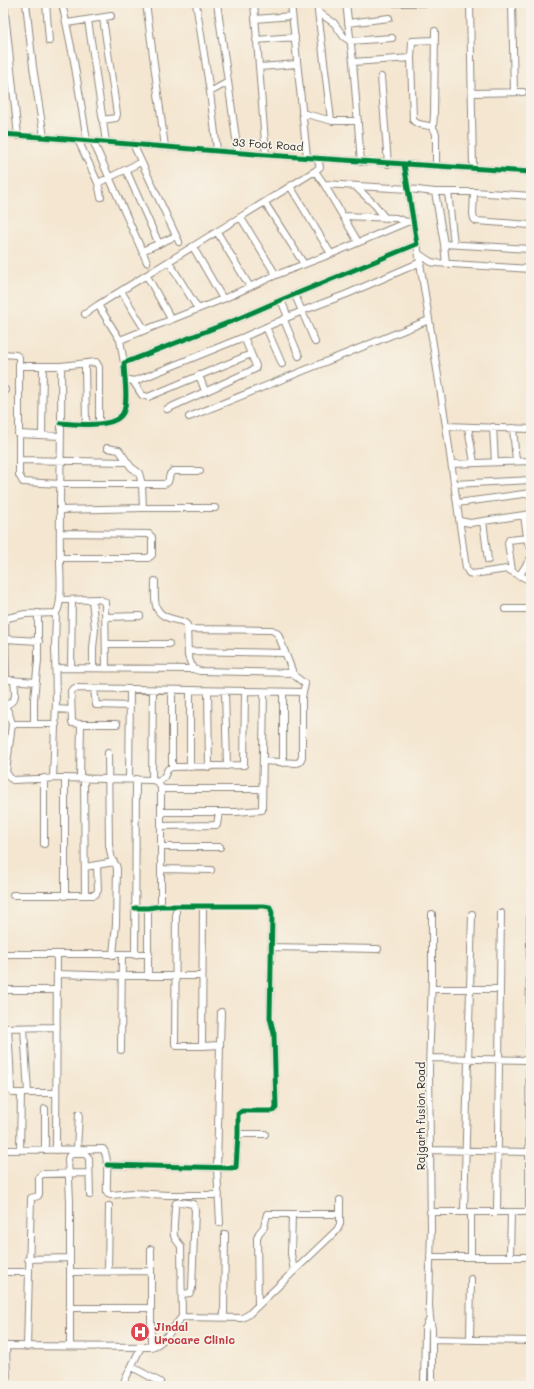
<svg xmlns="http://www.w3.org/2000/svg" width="534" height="1389" viewBox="0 0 534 1389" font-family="Mali,sans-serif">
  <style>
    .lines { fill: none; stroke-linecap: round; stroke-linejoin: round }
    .minor-casing { stroke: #90887e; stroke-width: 8 }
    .minor { stroke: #fff; stroke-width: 6 }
    .cycleway-casing { stroke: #f7f3e8; stroke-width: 8 }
    .cycleway { stroke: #00873e; stroke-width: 5 }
    .labels { text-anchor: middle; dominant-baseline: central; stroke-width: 3.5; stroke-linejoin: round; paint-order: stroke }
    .street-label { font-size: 11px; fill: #2b2b2b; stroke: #f7f3e8 }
    .health-label { font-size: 11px; font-weight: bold; fill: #be3a42; stroke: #f7f3e8; text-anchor: start }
  </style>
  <rect width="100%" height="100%" fill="#f7f3e8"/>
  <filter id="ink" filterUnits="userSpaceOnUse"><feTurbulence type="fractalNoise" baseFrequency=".025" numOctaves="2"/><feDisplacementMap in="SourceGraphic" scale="8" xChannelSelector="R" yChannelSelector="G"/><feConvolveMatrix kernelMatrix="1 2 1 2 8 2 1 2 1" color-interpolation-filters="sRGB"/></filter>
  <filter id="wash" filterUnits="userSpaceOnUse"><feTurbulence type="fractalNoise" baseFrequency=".012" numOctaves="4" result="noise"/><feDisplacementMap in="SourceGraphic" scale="16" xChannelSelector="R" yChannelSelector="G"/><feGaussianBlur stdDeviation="0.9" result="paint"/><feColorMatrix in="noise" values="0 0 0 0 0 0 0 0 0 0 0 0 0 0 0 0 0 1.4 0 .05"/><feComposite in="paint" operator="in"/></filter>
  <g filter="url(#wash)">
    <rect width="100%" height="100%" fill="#f4e6d0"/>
  </g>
  <g filter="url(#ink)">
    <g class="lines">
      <defs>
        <path id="minor" d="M4,3L18,136
          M26,3L33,67L44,137
          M46,3L49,41
          M62,3L74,61L87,140
          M146,3L165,147
          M196,3L210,92L217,150
          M217,3L238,153
          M254,3L266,155
          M291,3L307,157
          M317,3L331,120
          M346,3L353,62L361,162
          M393,3H504
          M470,3L473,168
          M512,3L514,92
          M318,12L334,23L344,37L350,41L392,38
          M255,19L292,16
          M88,20L106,142
          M67,23L111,16
          M348,23L389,18
          M256,40L295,37
          M435,40L412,41L411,58L413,120C420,129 432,120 436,134V166
          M353,62L411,58
          M260,67L297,64
          M381,77L388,164
          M210,92L228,82
          M472,93L523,92
          M302,113L333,121H358
          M102,120L116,118L117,114L103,18
          M433,127L434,115L435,31
          M3,134L266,155L531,172
          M78,140L98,183L101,197
          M93,141L147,262
          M133,144L179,242
          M317,158L320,167L315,171L324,184L409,189L435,192H474L531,196
          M126,170L159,244
          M98,183L141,162
          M324,184L358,242
          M290,186L331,254
          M355,186L375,205L385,218
          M435,192L444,244L446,264
          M448,192L454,244
          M474,192L473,214L474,219L476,221L531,225
          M265,203L304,264
          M343,216L396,218L407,222
          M241,218L276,275
          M217,232L250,287
          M417,244L446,426L466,568L469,573L473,574L507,569L531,581
          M444,244L531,249
          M193,247L223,299
          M142,251L176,236
          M419,254L431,262L436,263L531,269
          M169,262L198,309
          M147,276L171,319
          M121,291L145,330
          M295,295L315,342
          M281,300L288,317
          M98,305L120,340L124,363
          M85,314L98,305L315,171
          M284,320L299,356
          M266,327L282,364
          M120,340L223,299L276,275L331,254L407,222L413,221
          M3,354L16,355L19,357V475L23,482L60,484H164L168,482L170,474L173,471H200
          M85,365L86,424
          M19,366H61L96,362L99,367V424
          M199,375L205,391
          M125,379L133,381L138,380L244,337L302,311L347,294L421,262
          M133,381L142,395L148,397L251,354
          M3,390H5
          M3,407H4
          M167,409L255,369L256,366L244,337
          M189,417L429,320
          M61,423C77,424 114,429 123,413C129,402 124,376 124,363L235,320L281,300L417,244L404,164
          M446,426L531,429
          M468,427L474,463
          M493,427L495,462
          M513,428L516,461
          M18,434L60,436
          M42,435L43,366
          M107,448L119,450L131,467L139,473L142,484L143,508
          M19,460L127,462
          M452,464L531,461
          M454,484L531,480
          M457,503L531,493
          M60,510L143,508H215
          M524,515L528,543L531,547
          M460,521L470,523L531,514
          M483,521L488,560
          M60,558H148L152,555V537L149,534L61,533
          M512,571L508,543L509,540L527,538
          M519,576L531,558
          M155,581C155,602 151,615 176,620C181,621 184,621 187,625L188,656L193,669L200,671L293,673
          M60,600L99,599L105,602L106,669
          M92,600L95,629L93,648V669
          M505,609H531
          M106,617L140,616
          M5,618L6,678L9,680L36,682
          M3,619L25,614L56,613C63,604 60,574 60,562C59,497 62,432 61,366
          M188,629L272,630L278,634L293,673L295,676L305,684L302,697V757L300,762L296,763L263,761
          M5,639L39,641
          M106,644H169
          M188,651L285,653
          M56,668L193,669
          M71,668L72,600
          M94,689L96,705L130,706
          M172,691V767
          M190,691V767
          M208,691L209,767
          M225,691L227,766
          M3,704L9,713L12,724L6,772
          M4,706C19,700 15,694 14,680
          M56,709L71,710
          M12,724H56
          M34,724V699L38,661V613
          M117,724H81L72,723L71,691L75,688L303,692
          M108,753L109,845L112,860L116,865L117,869L116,924L113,955
          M283,763V692
          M3,771L6,772L10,778L13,780L60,778L152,780L158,782L161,788L165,789H262
          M44,778V844
          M53,778L56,702L55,647L56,613
          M65,778V896
          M80,778L81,724
          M84,778L85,895
          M129,779L130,690
          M152,780L153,690
          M158,782L164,777L168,769L172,767L244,765L245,692
          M161,812H236L262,810L264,692
          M161,826L217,825L219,812
          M161,847H220
          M85,867L114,862
          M161,869L211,870
          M13,895H94L96,894L98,890L97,866
          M161,906V788
          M203,906L202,1046L220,1045L217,1169L220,1223
          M176,907L175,1044L177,1046H202
          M148,908V976
          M271,947L378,949
          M3,954H149
          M135,955L136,779
          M57,974L122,976H202
          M432,989H500
          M3,990H57
          M3,1028L57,1027
          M8,1028L10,1063
          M24,1028L28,1093
          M220,1045L221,1012
          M121,1050L122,955
          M430,1058L529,1060
          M3,1063H10L11,1091L13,1093H56
          M238,1134H265
          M77,1149L79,1114
          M3,1150L103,1149C110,1157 106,1181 107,1192L108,1194L111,1195L132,1193L168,1195H219
          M20,1150L21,1093
          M45,1150V1109
          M56,1150L57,954
          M430,1150L529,1152
          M107,1165L236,1168L238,1134V1114L242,1111H273L276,1108L274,1034L270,1018L272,913L270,907L264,906H161L148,908H135
          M430,1212H524L527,1211L529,1209L530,916
          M464,1212L472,914
          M497,1212L501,913
          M292,1214L291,1254L294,1271
          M471,1256V1212
          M510,1256L511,1212
          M430,1257H525
          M28,1259L69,1258
          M3,1272H28
          M70,1272L151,1271
          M108,1272L109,1206
          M182,1294L190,1293L192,1289L195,1210L193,1204L181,1202L176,1203L175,1206C175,1215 173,1227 174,1236C175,1240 179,1242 181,1247L182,1317
          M258,1305L257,1238L259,1233L264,1227L267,1214H340
          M69,1308H151
          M224,1317L225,1234
          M432,1339L531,1341
          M470,1339L471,1279
          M70,1346V1201L68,1159L69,1156L72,1154H85L89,1158L90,1195
          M27,1347L31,1198L38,1196L39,1194V1177L42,1174L89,1173
          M151,1347V1249
          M132,1367L160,1382
          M7,1386L6,1346L151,1347C164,1345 173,1326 182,1317L242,1318L248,1315L337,1230L340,1224V1200
          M122,1386L141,1347
          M424,1386L425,1329L430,1318
          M432,1386V1329L430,1318L429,1306L431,1227L429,1069L432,978V914"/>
      </defs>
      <use href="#minor" class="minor-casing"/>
      <use href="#minor" class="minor"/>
      <defs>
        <path id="cycleway" d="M3,134L266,155L531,172
          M61,423C77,424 114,429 123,413C129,402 124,376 124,363L235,320L281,300L417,244L404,164
          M107,1165L236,1168L238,1134V1114L242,1111H273L276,1108L274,1034L270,1018L272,913L270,907L264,906H161L148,908H135"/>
      </defs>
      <use href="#cycleway" class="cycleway-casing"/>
      <use href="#cycleway" class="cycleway"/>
    </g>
  </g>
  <defs>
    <symbol id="hospital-disc" viewBox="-11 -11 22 22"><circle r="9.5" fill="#e0444e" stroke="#f7f3e8"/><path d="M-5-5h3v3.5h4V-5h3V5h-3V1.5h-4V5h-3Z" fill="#fff"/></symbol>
  </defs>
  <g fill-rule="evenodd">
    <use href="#hospital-disc" x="129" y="1321" width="22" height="22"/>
  </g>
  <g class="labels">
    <g class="street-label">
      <text transform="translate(268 144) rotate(4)">33 Foot Road</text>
      <text transform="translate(420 1116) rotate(-90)">Rajgarh fusion Road</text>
    </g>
    <g class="health-label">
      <text x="154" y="1326">Jindal<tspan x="154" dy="13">Urocare Clinic</tspan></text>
    </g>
  </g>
  <rect width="534" height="1389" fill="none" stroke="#f7f3e8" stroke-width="16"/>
</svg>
